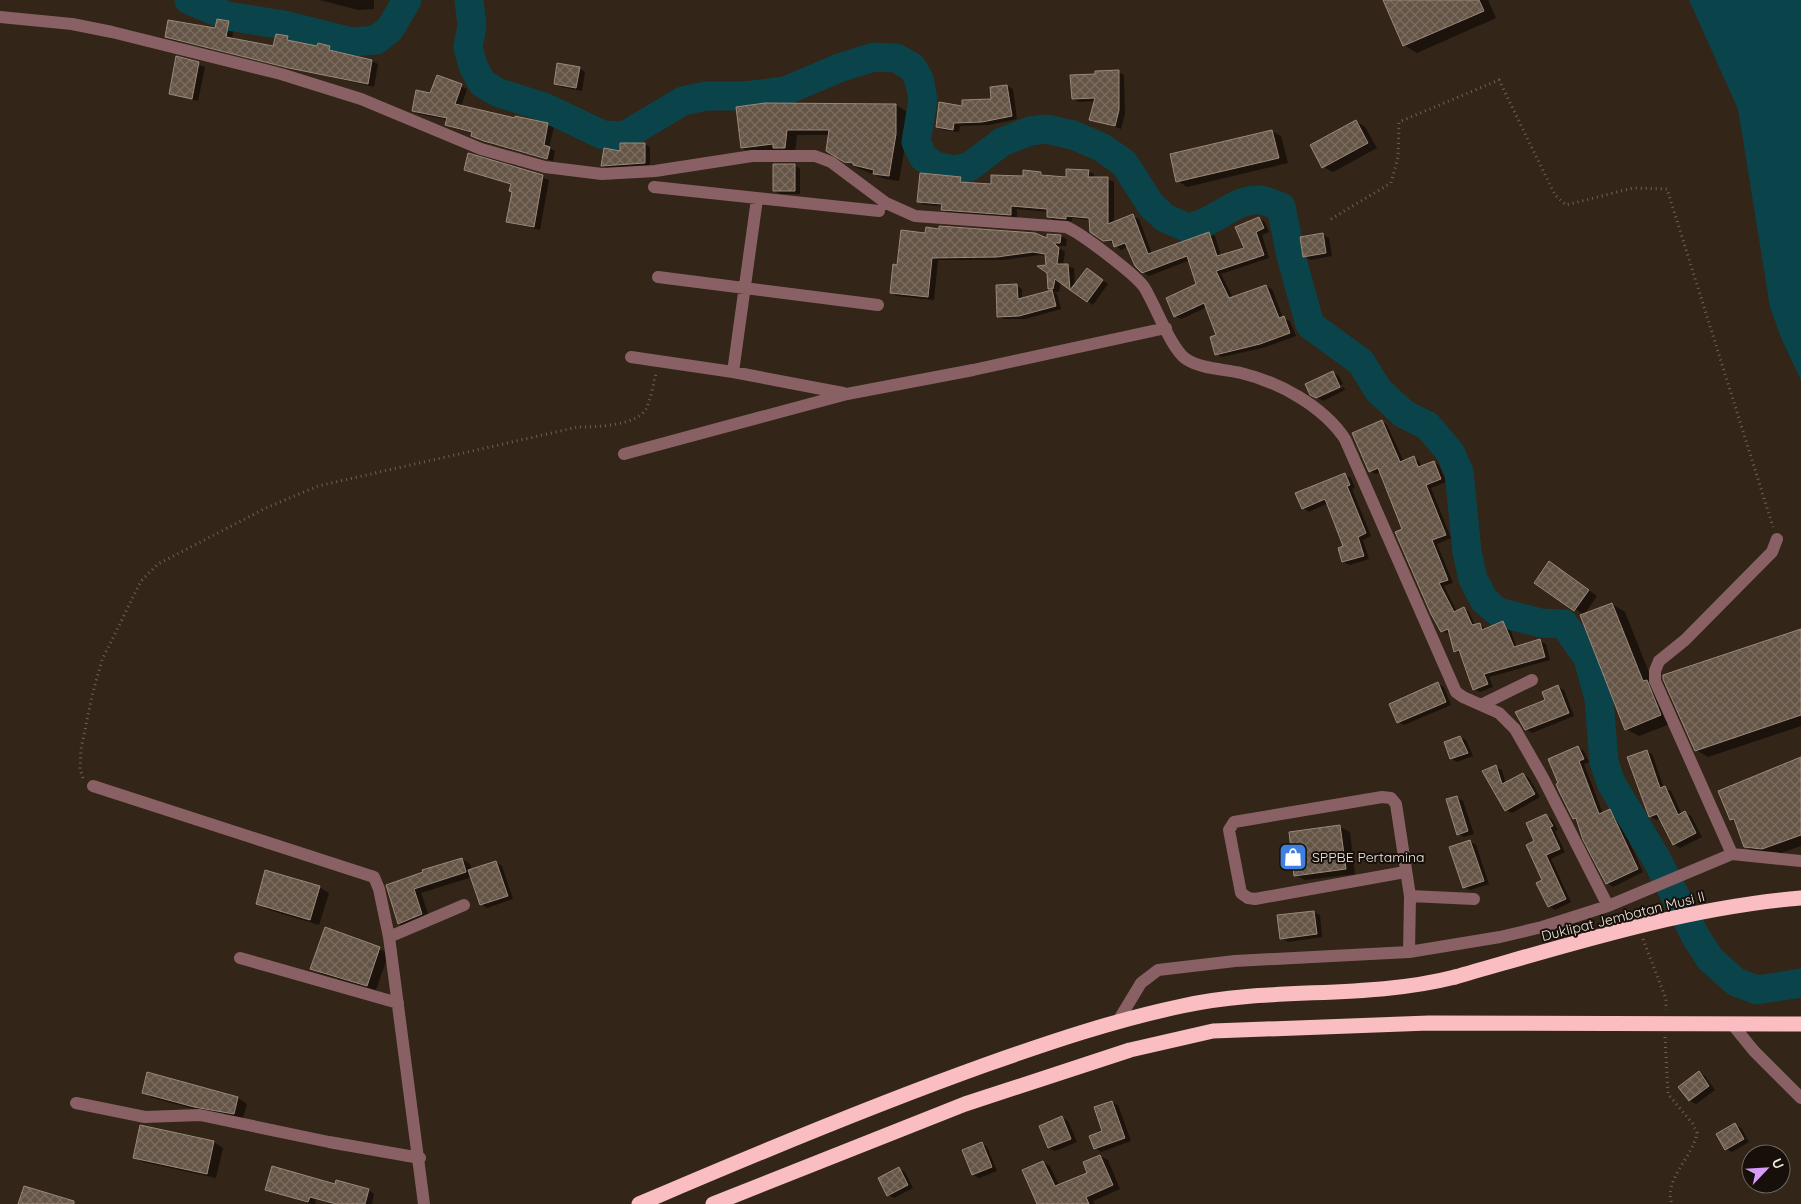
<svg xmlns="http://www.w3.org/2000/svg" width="1801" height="1204" viewBox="0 0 1801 1204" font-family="Quicksand,sans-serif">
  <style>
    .water { fill: #0a444a }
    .shadow { fill: #0007 }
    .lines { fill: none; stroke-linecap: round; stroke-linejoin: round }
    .river { stroke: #0a444a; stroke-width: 29 }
    .building { fill: url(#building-cross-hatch); stroke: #9b897a }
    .path { stroke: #6f6357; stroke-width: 3; stroke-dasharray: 1 4; stroke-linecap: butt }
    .minor { stroke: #896165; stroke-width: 12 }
    .highway { stroke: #f9bdc2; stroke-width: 15 }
    .highway-bridge { stroke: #f9bdc2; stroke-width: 15 }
    .labels { text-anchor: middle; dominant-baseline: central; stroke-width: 4; stroke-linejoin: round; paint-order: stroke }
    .poi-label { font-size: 14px; fill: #f1e8df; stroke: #160f0a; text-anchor: start }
    .street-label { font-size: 14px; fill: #f1e8df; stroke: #160f0a }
  </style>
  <defs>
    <pattern id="building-cross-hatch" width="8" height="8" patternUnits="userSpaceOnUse" patternTransform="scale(1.25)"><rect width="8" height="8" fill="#655547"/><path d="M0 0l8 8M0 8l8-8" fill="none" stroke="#7c6d61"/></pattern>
  </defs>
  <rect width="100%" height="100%" fill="#332518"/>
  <path class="water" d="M1689,0H1801V380L1782,340L1770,307L1738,109Z"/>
  <path class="shadow" d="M320,0H374V9L358,10Z
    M1384,0H1488L1496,18L1417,53L1404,45Z
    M228,22L234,26L232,39L274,48L277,35L288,37L293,43L318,48L330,47L335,52L372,61L378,64L374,87L172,40L166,36L216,30Z
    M177,58L205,67L198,101L170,93Z
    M579,68L585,72L582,91L561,87L555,84Z
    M1118,72L1124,75L1125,114L1121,129L1091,119L1095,101L1079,102L1073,99Z
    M461,86L467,89L461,107L548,124L554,127L549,148L555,151L553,161L491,144L473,136V133L453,128L447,125L448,120L419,114L413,111L431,95Z
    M1007,86L1013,89L1017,119L989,125L960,126L959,132L943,130L937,127L963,107L993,100Z
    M896,105L906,111V140L899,181L885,179L855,167L827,151L830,135H797L795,153L752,154L742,148L737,108Z
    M1356,121L1365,127L1377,148L1333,172L1323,167Z
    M1272,131L1281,136L1288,163L1187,187L1178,181Z
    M645,144L650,147V166L607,168L602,165Z
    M469,154L549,180L540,230L514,224L508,221L513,192L512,185L465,169Z
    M794,165L800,169V194H780L774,191Z
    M1088,171L1094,174V179H1108L1114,182V223L1133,216L1139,219L1152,254L1209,233L1215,236L1221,256L1245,248L1259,218L1265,222L1269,232L1262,235L1269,258L1221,274L1233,298L1266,286L1272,289L1283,318L1290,321L1296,336L1266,347L1222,357L1216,354L1217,336L1207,307L1181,319L1175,316L1197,285L1190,260L1149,276L1143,272L1128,247L1121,250L1114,243L1103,240L1090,220L1072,218V221L1054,220L1049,217V212L1017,209V217L948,212L942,209L943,206L924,205L918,201L960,178L966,183L992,185L1041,173L1047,176L1067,178Z
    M926,235L1048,240V235L1061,236L1067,239L1066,246H1057L1065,252L1063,265L1074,268L1075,286L1093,273L1108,284L1093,305L1061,282L1059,292H1053L1057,294L1061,309L1025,319H1003L998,316L1017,286L1022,289V299L1053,290L1049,288L1047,256L1040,255L1004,260H938L934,300L897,296L891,292L898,266Z
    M1323,235L1329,238L1332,256L1310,260L1304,256Z
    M1333,372L1339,376L1343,384L1316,397Z
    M1344,387L1345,390L1323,401L1318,398Z
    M1382,421L1387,425L1404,462L1414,458L1419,461L1422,467L1434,462L1439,465L1446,482L1431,488L1451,538L1437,544L1453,583L1444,586L1457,612L1464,609L1469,612L1475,625L1480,624L1486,630L1503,623L1509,626L1517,648L1540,641L1546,644L1550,660L1489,677L1493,687L1480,692L1474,689L1461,654L1455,651L1450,634L1441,631L1381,472L1376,474L1370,471Z
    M1345,475L1351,478L1355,488L1352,489L1371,536L1363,540L1369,559L1350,565L1343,562L1345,547L1328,503L1309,512L1303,508L1296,494Z
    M1559,568L1597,596L1584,615L1612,604L1625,612L1654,685L1673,723L1639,736L1626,729L1584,615L1536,582Z
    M1801,630V726L1708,757L1696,750Z
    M1438,684L1444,687L1451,705L1404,725L1398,722Z
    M1558,687L1564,690L1574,716L1532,733L1526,729Z
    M1460,737L1466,740L1473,756L1457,762L1451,758Z
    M1578,748L1584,751L1589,762L1584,764L1603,814L1610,811L1616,814L1643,872L1613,887L1607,883L1578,820L1574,818Z
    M1646,751L1652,754L1664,788L1671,791L1682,815L1685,813L1691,816L1702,837L1680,848L1674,844L1661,818L1656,820L1650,816Z
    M1801,759V846L1775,855L1758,854L1745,846L1737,823L1731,820Z
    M1496,767L1502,770L1506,784L1523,774L1529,778L1540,797L1512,813L1506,810Z
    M1457,797L1463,801L1474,834L1464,837L1458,834Z
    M1546,815L1552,819L1558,830L1555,831L1565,852L1551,859L1571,902L1555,910L1549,906L1544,881Z
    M1340,827L1350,832L1355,874L1305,880L1295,875Z
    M1470,841L1476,845L1489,884L1470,890L1464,887Z
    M462,859L470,864L472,870L496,862L502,866L513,899L487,908L481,904L472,877L421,893L430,919L407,928L399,924L388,885Z
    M319,887L329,893L319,925L266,909L257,903Z
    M1314,912L1320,915L1322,937L1288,942L1282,938Z
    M326,929L389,953L376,990L321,974L312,969Z
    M1699,1073L1705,1076L1715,1090L1696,1104L1690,1101L1680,1088Z
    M143,1092L238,1098L247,1104L243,1118L205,1112L153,1098Z
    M1112,1102L1118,1105L1131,1141L1101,1152L1095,1148L1104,1132Z
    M1062,1117L1068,1121L1077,1142L1055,1151L1049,1148Z
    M1735,1125L1741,1128L1749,1142L1732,1152L1726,1149Z
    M214,1142L223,1148L216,1178L143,1162L134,1157Z
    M981,1143L987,1147L997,1171L979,1178L973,1175L964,1151Z
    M1100,1156L1108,1160L1120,1189L1093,1201L1094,1204H1038L1043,1162L1050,1166L1059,1185L1089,1173Z
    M899,1169L905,1172L913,1188L894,1198L888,1195Z
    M336,1186L369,1190L374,1194L372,1204H333L316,1199L315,1204H311L267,1190Z"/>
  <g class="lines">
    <path class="river" d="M189,0L227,16L284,25L352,42L376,40L390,29L407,0
      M469,0L472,26L468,47L473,66L482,83L499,93L544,107L603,135L624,136L683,101L706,96H745L785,91L839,68L874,57L896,58L912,67L919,79L923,100L916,142L923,157L935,166L954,170L969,167L1002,142L1030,131L1046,129L1073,135L1101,147L1124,163L1151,205L1165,218L1188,228C1215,223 1236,198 1259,200C1266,200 1275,205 1281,207L1291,256L1310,325L1361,362L1378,390L1404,414L1428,426L1450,452L1459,472L1467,552L1473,579L1484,600L1498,612L1541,623L1564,624L1588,658L1599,699L1604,762L1611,783L1656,858L1696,937L1710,959L1736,982L1757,990L1801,983"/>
  </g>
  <path class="building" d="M1383,0H1479L1484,11L1403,46Z
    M217,19L229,21L226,37L273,46L276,34L288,36L287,40L317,46L318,43L330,46L329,50L372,60L368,84L289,68L165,37L168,20L215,28Z
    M176,56L199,62L192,99L169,94Z
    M557,63L580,67L576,88L554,84Z
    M1119,70V110L1115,126L1089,120L1095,98L1072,99L1070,75L1095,74V71Z
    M437,75L462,84L455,104L515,118V116L548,123L544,145L550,147L547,159L484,141L471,136L472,132L445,125L447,118L412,111L416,90L430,93Z
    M1007,85L1012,116L982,122L954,123L953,130L936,127L939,102L962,106V100L991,99L990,87Z
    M765,103L896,104V134L889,176L873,174L874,170L853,165V163L844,162L826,151L829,130H787L785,148H773V144L741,148L736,107Z
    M1356,120L1368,143L1322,168L1310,145Z
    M1272,130L1279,158L1176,182L1170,154Z
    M620,143H645V163L601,166L604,148L620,151Z
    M468,153L543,175L534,227L506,222L512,192L509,191L511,184L464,170Z
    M773,164H795V191H773Z
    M1066,169L1089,170L1088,177H1108V224L1133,214L1148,254L1209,232L1217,256L1244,248L1235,227L1259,217L1264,228L1256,232L1264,255L1216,271L1229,298L1266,285L1279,318L1284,316L1290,333L1260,344L1215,355L1210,337L1216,335L1204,303L1174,317L1166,298L1196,284L1187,256L1142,273L1135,266L1125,243L1114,247L1112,240L1103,241L1090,232L1089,218L1066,216V219L1047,217V209L1011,206V215L941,210L942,204L917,202L920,173L961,177L960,182L991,184V175L1023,176V170L1041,172V175L1066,177Z
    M939,226L1035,233L1047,238V234L1061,235L1060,243H1054L1059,248L1057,264H1068L1070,290L1055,279L1053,289H1048L1047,273L1037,266L1046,265L1045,254L1033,252L997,257L932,258L928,297L890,293L893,264L897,265L901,230L925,233L926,227L939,229Z
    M1323,233L1326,253L1303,257L1300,237Z
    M1087,268L1103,280L1087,302L1070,290Z
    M1017,284L1018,299L1052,290L1056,306L1019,316L997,317L996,285Z
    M1333,371L1340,387L1316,398L1310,395L1305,384Z
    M1382,420L1400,462L1414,456L1418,467L1434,461L1441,479L1426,485L1446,535L1432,540L1448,580L1439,583L1454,612L1464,607L1472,625L1480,623L1482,630L1503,621L1514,647L1540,639L1545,657L1484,674L1488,684L1473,690L1459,650L1454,652L1448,629L1441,632L1431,614L1395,532L1402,529L1378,468L1369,472L1352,433Z
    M1345,473L1350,485L1347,486L1366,533L1358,537L1364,556L1342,562L1338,548L1343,546L1325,499L1302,509L1295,493Z
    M1549,561L1589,590L1574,611L1534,583Z
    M1612,603L1643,681L1647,680L1661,715L1625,730L1580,615Z
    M1801,629V715L1695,751L1663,679V675Z
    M1438,682L1446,702L1397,723L1389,704Z
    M1558,685L1569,713L1525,730L1515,712L1545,700L1542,692Z
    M1460,736L1468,753L1450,759L1444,742Z
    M1578,746L1584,759L1579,761L1599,814L1610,809L1638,869L1606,884L1583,840L1576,818L1573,819L1559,791L1556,784L1558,783L1548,759Z
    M1647,750L1660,788L1665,786L1678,815L1685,811L1696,833L1673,845L1657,814L1649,817L1627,757Z
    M1801,757V835L1762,849L1744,847L1734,819L1730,820L1718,791Z
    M1496,765L1502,784L1523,773L1535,794L1505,811L1482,771Z
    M1457,796L1468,831L1457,835L1446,799Z
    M1546,814L1553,826L1550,827L1560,849L1546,855L1566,899L1548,907L1536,883L1542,880L1526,845L1534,841L1526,823Z
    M1340,825L1346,869L1294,876L1289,832Z
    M1470,840L1484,881L1463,888L1449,847Z
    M462,858L466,872L414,889L422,914L398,924L386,885L423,872L422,870Z
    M496,861L508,896L480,905L468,870Z
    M265,870L320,886L310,920L256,904Z
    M1314,911L1317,934L1280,939L1277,915Z
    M325,927L380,947L367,986L310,969Z
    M1699,1071L1709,1086L1689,1101L1678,1087Z
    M147,1072L238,1097L234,1114L194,1107L142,1093Z
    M1112,1101L1125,1138L1094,1149L1089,1136L1102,1131L1094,1107Z
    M1062,1116L1071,1139L1048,1148L1039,1126Z
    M1735,1123L1744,1139L1725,1150L1716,1134Z
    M140,1125L214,1141L207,1174L133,1158Z
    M982,1142L992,1167L972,1175L962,1150Z
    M1100,1155L1113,1185L1086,1197L1089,1204H1037L1022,1170L1043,1161L1055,1186L1087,1173L1083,1162Z
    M272,1166L335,1184L336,1180L369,1189L365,1204H336L310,1197L308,1202L265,1190Z
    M899,1167L908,1185L887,1196L878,1178Z
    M24,1186L74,1201V1204H18Z"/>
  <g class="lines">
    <path class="path" d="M1331,219L1391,183L1398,157L1399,122L1499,80L1555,195L1566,205L1633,188L1667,189L1773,527
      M83,778L80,769L81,749L92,696L102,660L141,581L158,564L266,508L318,486L578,427C595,427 636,426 646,409C651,399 653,385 656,374
      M1643,939L1666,999V1010
      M1665,1037L1668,1094L1693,1124L1697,1133C1693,1157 1663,1180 1672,1204"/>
    <path class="minor" d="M0,17L72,24L112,32L281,74L361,99L481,149L545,167L602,174L655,171L752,156H815L831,162L886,203L915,216L1066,227C1080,232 1136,275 1144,287C1155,304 1171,349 1186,359C1201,369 1224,369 1241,373C1279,382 1323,406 1345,439L1456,692L1463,697L1499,713L1515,729L1543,778L1608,906L1542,927L1500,937L1409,952L1235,961L1158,970L1141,983L1118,1021
      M654,187L879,211
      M658,277L878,305
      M631,357L733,372L843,393
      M733,372L757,199
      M624,454L847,394L973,370L1166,328
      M1481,705L1532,680
      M93,786L374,877L379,889L389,937L424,1204
      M1732,854L1655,681V671L1659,661L1685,640L1772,552L1777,539
      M1405,872L1255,899L1248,898L1241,893L1229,830L1234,822L1382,797L1391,798L1396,804L1410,896L1409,952
      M1410,896L1474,899
      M1608,906L1732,854L1801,861
      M389,937L464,905
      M240,958L398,1003
      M1732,1024L1754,1051L1801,1098
      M76,1103L145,1117L200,1115L329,1142L420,1158"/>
    <path class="highway" d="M639,1204C753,1155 868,1107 985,1065C1050,1042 1115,1020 1182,1006C1272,986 1365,1000 1455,977
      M713,1204L965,1104L1130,1050L1213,1031L1429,1023L1801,1024"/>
    <path class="highway-bridge" d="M1455,977C1568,945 1683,908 1801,898"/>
  </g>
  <defs>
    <symbol id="shop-square" viewBox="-11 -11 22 22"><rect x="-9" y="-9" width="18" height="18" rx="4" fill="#3f7fe0" stroke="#160f0a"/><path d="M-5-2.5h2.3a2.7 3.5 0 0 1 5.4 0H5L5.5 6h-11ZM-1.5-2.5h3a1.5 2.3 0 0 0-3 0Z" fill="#fff"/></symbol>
  </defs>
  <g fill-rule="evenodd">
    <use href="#shop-square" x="1277" y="841" width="32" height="32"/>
  </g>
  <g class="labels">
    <g class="poi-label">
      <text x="1312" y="857">SPPBE Pertamina</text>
    </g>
    <g class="street-label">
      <text transform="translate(1623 916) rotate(-14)">Duklipat Jembatan Musi II</text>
    </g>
  </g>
  <g transform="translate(1766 1169) rotate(65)"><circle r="24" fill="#160f0a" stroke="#6e665f"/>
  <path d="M0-4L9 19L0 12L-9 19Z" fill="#d79bf9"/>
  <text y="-8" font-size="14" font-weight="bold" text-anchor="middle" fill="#f1e8df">U</text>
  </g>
</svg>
